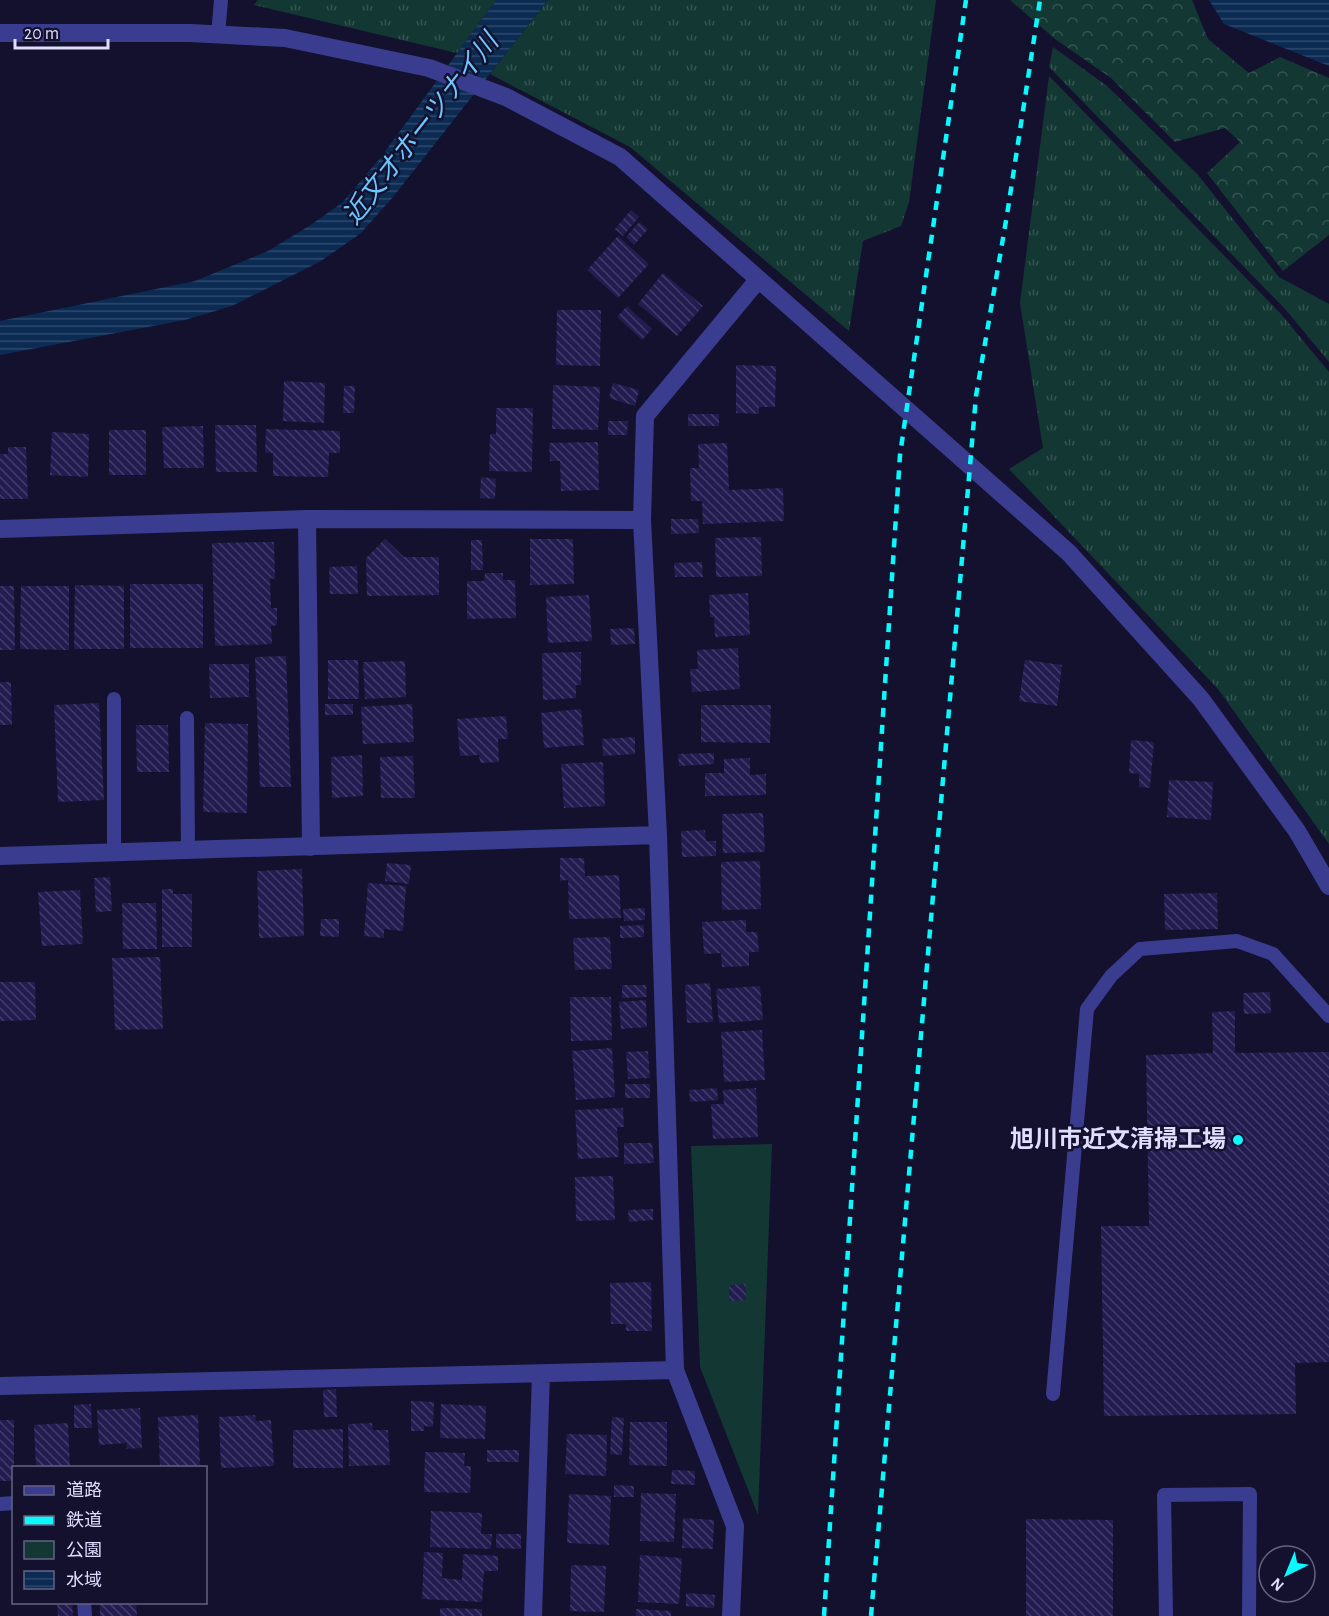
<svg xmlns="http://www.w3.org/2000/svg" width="1329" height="1616" viewBox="0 0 1329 1616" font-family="'Alegreya Sans','Noto Sans JP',sans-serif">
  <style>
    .grass { fill: url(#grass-tufts) }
    .forest { fill: url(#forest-crowns) }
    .park { fill: #133834 }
    .water { fill: url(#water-rules) }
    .building { fill: url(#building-back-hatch) }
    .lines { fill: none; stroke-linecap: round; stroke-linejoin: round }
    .lane { stroke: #3a3d8f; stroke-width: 14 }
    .street { stroke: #3a3d8f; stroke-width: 18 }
    .rail { stroke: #0af9ff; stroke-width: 4.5; stroke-dasharray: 9 8; stroke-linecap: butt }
    .poi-dot { fill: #0af9ff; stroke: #13112e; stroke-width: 2 }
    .labels { text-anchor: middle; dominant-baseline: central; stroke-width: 5; stroke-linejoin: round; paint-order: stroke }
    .poi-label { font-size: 24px; font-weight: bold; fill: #dfdeff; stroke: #13112e; text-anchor: end }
    .water-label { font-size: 26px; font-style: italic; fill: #6cc6ff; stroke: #13112e }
  </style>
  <defs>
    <pattern id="grass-tufts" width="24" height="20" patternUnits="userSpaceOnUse" patternTransform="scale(1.5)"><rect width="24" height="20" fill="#133834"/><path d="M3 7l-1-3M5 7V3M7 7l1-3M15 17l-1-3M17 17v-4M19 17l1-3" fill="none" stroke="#355452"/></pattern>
    <pattern id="forest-crowns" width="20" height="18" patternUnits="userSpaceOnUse" patternTransform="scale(1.5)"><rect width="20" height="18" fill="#133834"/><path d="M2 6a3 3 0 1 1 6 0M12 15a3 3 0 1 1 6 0" fill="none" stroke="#355452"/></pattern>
    <pattern id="water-rules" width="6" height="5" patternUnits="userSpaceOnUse" patternTransform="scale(1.5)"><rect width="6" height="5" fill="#0b2b53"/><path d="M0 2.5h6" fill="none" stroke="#2e496d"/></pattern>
    <pattern id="building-back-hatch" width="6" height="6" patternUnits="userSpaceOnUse" patternTransform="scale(1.5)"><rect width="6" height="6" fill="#221c50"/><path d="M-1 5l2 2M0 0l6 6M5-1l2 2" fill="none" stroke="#423d6a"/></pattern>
  </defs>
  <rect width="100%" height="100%" fill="#13112e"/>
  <path class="grass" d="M258,0H496L457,53L254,5Z
    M548,0H936L909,202L901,226L863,241L849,331L630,147L490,74Z
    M1053,47L1107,86L1198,175L1279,277L1329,304V362L1286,310L1049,67Z
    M1049,76L1281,314L1329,372V844L1218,689L1009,469L1043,448L1020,303Z"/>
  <path class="forest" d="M1010,0H1192L1208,39L1249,73L1280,57L1329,78V235L1283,271L1207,173L1240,142L1225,128L1175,142L1111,78L1055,39Z"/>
  <path class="park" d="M772,1144L758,1515L700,1367L691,1146Z"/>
  <path class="water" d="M496,0H548L393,197L361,233L321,261L232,306L185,320L0,355V321L195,281L268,251L309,226L342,203L381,157Z
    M1209,0H1329V66L1224,24Z"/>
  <path class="building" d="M631,210L639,217L623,236L615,229Z
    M639,222L648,229L634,245L626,237Z
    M618,236L649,264L618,298L587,270Z
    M663,273L703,306L677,336L638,304Z
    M627,306L652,329L642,340L617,317Z
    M557,310H601L600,366L556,365Z
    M736,365L776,366L775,407H759V414L736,413Z
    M284,381L325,383L324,423L283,421Z
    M613,383L639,390L635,406L609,398Z
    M553,385L600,387L598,430L552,429Z
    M344,386H355L354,413H343Z
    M496,408H533L532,472L489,471L490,434H496Z
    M688,414H719V426H688Z
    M608,421H628L627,435H608Z
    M215,425H256L257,472H216Z
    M203,426L204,468H164L162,427Z
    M266,429L340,431V453H329L328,477L273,476V453H265Z
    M109,430H146V475H109Z
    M52,432L89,434L88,477L50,475Z
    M598,442L599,490L561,491L560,461H550L549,443Z
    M727,443L729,490L783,488L784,521L703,524L702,501H691L690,468H699L698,444Z
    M8,447H26L28,499H0V454H8Z
    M481,477L496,479L495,499L480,498Z
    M671,519H698L699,533L671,534Z
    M761,537L762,576L716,577L715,538Z
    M385,539L404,557H439V595L367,596L366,558Z
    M530,539H573L574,584L530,585Z
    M471,540H482L483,570H471Z
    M274,542L275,579L270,578L271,608H277V625L271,626L272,644L215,646L212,543Z
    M702,562L703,577H675L674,563Z
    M357,566L358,594H330L329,567Z
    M485,573H503V580H515L516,618L467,619V581H484Z
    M130,584H203V648H130Z
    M75,585L124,586V649H74Z
    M0,586H14L15,650H0Z
    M21,586H69V650L20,649Z
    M748,593L750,635L715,637L714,617H710L709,595Z
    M589,595L592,641L548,643L546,597Z
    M634,628L635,644L611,645L610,629Z
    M738,648L740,689L692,692L690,669H698L697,650Z
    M581,652V685H576V698L543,700L542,653Z
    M286,656L291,787H260L255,657Z
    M328,660H358L359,699H328Z
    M1025,660L1062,665L1057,706L1019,701Z
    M405,661L406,697L365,699L363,662Z
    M209,664H249V697L210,698Z
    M0,682H11L12,725H0Z
    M99,703L104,800L58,802L54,705Z
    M325,704H353V715H325Z
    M412,704L414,742L363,744L361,707Z
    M701,705H771L770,743L701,742Z
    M581,709L584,745L544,748L541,713Z
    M506,716L508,739H498L499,762L480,763L479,755L460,756L457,719Z
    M205,723L248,724L247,813L203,812Z
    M136,725H168L169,772H137Z
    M635,737V754L603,756L602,739Z
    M1131,740L1154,742L1150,788L1139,787V774L1129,773Z
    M714,753V764L679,766L678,754Z
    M362,755L363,796L332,798L331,757Z
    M413,756L415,798H381L380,757Z
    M750,758V775L766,774V795L705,796V773H724V759Z
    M603,762L605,806L564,808L561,764Z
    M1169,780L1213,782L1211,820L1167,817Z
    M763,813L765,852L723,853L722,814Z
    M705,830L706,841H716V856L682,857L681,831Z
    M560,858H584L585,876L619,875L621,918L569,919L568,880L560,881Z
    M760,861L761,909L722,910L721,862Z
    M387,863L411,865L409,884L385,881Z
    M302,869L304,936L259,938L257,871Z
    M110,877L112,911L96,912L94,878Z
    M368,883L406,886L403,931L384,929V938L364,936Z
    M162,889H173V894H192V947H162Z
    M80,890L83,944L42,946L38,892Z
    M1217,893L1218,929L1165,930L1164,894Z
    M122,903H156L157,949H123Z
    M645,908V920L624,921L623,909Z
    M321,919H339V937L320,936Z
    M746,920V932H757L759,952H749V966L722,967L721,953L704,954L702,922Z
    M644,925V937L620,938V926Z
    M610,937L612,969L575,970L573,938Z
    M160,957L163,1029L115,1030L112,958Z
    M0,982H35L36,1020L0,1021Z
    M710,983L713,1022L687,1023L685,985Z
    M622,985H646L647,997L622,998Z
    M760,986L763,1020L719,1023L716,989Z
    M1270,992L1271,1013L1244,1014L1243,993Z
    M570,997H611L612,1040L571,1041Z
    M646,1000L647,1027L621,1029L619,1002Z
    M1235,1011V1053L1329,1052V1362L1295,1363L1296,1414L1104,1416L1101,1226H1149L1146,1055L1213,1053L1212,1012Z
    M762,1030L765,1080L724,1082L721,1032Z
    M612,1048L615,1097L576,1100L572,1051Z
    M648,1051L650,1078L628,1079L626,1052Z
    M625,1084H650V1098H625Z
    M717,1088L718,1100L690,1102L689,1090Z
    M756,1088L758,1137L713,1139L711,1104H724L723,1090Z
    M623,1108L624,1127H617L619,1157L578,1159L575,1110Z
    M624,1143H652L654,1163L624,1164Z
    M613,1176L615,1220L576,1221L575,1177Z
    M653,1209V1220L629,1222L628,1210Z
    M651,1282L652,1331H626V1324H611L610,1283Z
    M746,1284V1300L729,1301V1285Z
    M336,1389L337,1417H324L323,1390Z
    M411,1401L434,1402L433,1427L424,1426V1431H411Z
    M91,1404L92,1428H74V1405Z
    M441,1404L486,1406L485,1439L440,1438Z
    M140,1408L142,1448L126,1449L127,1443L99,1445L97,1410Z
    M198,1415L200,1466L160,1467L158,1417Z
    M255,1415L256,1421L271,1420L274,1466L221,1468L219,1417Z
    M612,1417L624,1418L622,1455L610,1454Z
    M0,1420H14V1481H0Z
    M630,1422H667V1466L629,1465Z
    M68,1423L70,1468H36L34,1425Z
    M372,1423L373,1430H388L390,1465L349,1466L348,1424Z
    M343,1429V1468H293V1430Z
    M567,1434L607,1435L606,1476L565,1474Z
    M487,1450H519V1462H487Z
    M425,1452L465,1453L464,1466H471L470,1493L424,1492Z
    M672,1470L695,1471V1485L671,1484Z
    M614,1485L634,1486V1497H614Z
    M641,1493L676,1494L674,1542L640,1541Z
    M569,1494L611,1496L609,1545L567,1543Z
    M431,1511L482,1513L481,1534H492L491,1549L430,1547Z
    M683,1518L714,1520L713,1549L682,1548Z
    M1026,1519L1113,1520V1616H1026Z
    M496,1534H521V1549L496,1548Z
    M424,1552L443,1553L442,1578L462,1580L463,1554L498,1556V1571H484L482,1602L422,1599Z
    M640,1555L682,1558L679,1604L638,1602Z
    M571,1565L606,1566L604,1612L570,1611Z
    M686,1593L715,1595L714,1608L686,1606Z
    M57,1602H72L73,1616H58Z
    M100,1602H136L137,1616H100Z
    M440,1608L482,1609V1616H440Z
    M636,1609L671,1611V1616H636Z"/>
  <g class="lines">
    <path class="lane" d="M218,35L221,0
      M114,699V853
      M187,718L188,851
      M1053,1394L1087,1009L1111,976L1140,949L1237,941L1273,954L1329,1016
      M0,1504L14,1503
      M84,1602L85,1616
      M1166,1616L1164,1495L1250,1494L1249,1616"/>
    <path class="street" d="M0,33H190L285,38L429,68L506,97L620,157L1069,553L1201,699L1297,831L1329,886
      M307,519L311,847
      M0,529L307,519L642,520
      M0,856L658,835
      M0,1386L675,1370
      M533,1616L541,1374
      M731,1616L735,1526L675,1370L658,835L642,520L645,416L758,280"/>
    <path class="rail" d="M824,1616L900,455L966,0
      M871,1616L976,396L1007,215L1040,0"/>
  </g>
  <circle class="poi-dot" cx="1238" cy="1140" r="6"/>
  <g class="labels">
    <g class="poi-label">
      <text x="1226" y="1140">旭川市近文清掃工場</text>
    </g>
    <g class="water-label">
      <text transform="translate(421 129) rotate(-52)">近文オホーツナイ川</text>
    </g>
  </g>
  <rect x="12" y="1466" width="195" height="138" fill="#13112e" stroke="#656382" stroke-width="1.5"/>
  <rect x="24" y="1486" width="30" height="9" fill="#3a3d8f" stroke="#656382" stroke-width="1.5"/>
  <text x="66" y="1496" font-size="18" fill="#dfdeff">道路</text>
  <rect x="24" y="1516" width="30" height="9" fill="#0af9ff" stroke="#656382" stroke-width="1.5"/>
  <text x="66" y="1526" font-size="18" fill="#dfdeff">鉄道</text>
  <rect x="24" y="1541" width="30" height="18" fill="#133834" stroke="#656382" stroke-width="1.5"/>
  <text x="66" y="1556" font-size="18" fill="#dfdeff">公園</text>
  <rect x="24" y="1571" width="30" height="18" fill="url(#water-rules)" stroke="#656382" stroke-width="1.5"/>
  <text x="66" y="1586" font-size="18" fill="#dfdeff">水域</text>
  <g transform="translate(1287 1574) rotate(223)"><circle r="28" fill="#13112e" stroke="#656382" stroke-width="1.5"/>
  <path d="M0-4.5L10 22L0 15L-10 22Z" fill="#0af9ff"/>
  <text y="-9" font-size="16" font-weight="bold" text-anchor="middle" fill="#dfdeff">N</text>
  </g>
  <path d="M15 39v9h93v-9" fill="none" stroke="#dfdeff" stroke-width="3"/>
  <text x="24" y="39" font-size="18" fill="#dfdeff" stroke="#13112e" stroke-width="4.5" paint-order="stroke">20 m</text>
</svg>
